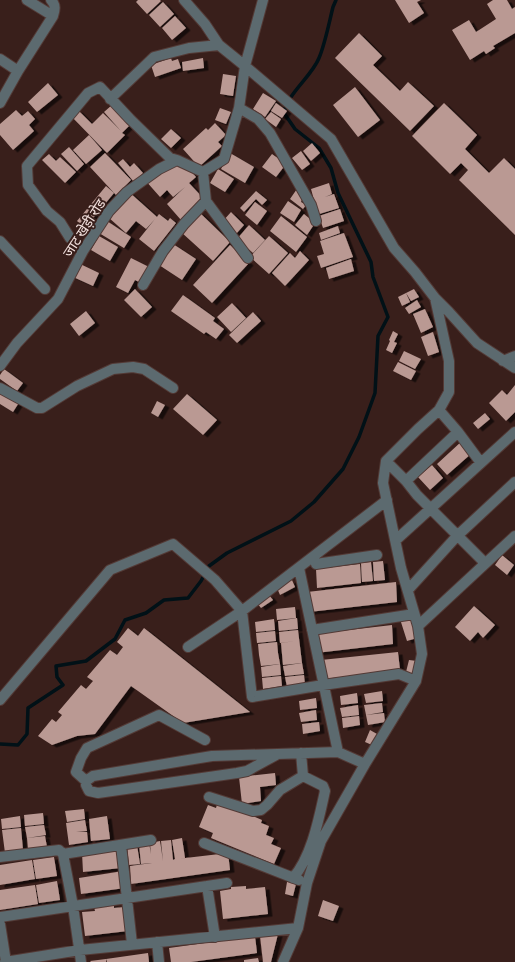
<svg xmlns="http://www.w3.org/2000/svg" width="515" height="962" viewBox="0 0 515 962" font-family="'Crimson Pro','Noto Sans Devanagari',serif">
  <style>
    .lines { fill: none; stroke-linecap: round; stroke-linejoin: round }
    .stream { stroke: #011117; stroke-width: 3.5 }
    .building { fill: #ba9993; filter: url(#shadow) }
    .minor-casing { stroke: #533a36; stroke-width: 12 }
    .minor { stroke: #5c6a6f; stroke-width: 10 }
    .labels { text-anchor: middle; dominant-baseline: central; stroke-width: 4; stroke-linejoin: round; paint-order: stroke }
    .street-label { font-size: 14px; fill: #f3e1de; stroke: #391f1b }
  </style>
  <defs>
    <filter id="shadow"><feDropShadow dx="4.5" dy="2.5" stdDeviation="0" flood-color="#0009"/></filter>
  </defs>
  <rect width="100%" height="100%" fill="#391f1b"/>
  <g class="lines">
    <path class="stream" d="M0,744L18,745L27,734L28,708L63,685L57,677L56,666L86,661L115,639L125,620L146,613L164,600L188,598L201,581L209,566L227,553L291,521L314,502L343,469L359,437L375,393L378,336L388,317L373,277L371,262L338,193L331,168L319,148L295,129L284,113C287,94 312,76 319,58C325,44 329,23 333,7L336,0"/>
  </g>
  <path class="building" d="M138,0H160L161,1L147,14L136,2Z
    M395,0H421L417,2L424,13L409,23Z
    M493,0H507L512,9L515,7V33L493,46L495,48L486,54L484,51L470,60L452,30L469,20L476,32L496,19L487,4Z
    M163,2L174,14L160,27L149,15Z
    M175,16L186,28L172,40L162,28Z
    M359,33L382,56L373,65L400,91L408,82L434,106L410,131L335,58Z
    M171,58L172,61L178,59L181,68L155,77L151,65Z
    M203,58L204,68L183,71L182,62Z
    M223,74L236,76L233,96L220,94Z
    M48,83L58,95L37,112L28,102Z
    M355,87L380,120L358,137L333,105Z
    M263,93L276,101L265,117L253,109Z
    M276,103L287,111L282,118L271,111Z
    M444,103L477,135L465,149L489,173L504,158L515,169V235L459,180L468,170L461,163L450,174L412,136Z
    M112,105L130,125L122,133L125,135L107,153L71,116L78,110L92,124L103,113L121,131L104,112Z
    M220,108L231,112L226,124L215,120Z
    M16,110L22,116L28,111L35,119L29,125L34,131L13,150L0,135V124Z
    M271,112L281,119L276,127L265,119Z
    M215,123L226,135L218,142L222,146L199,167L183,149L206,128L208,130Z
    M171,129L181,138L171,148L161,139Z
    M89,135L102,150L86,164L73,150Z
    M312,143L320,153L311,161L303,151Z
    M69,147L84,164L77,171L61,154Z
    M301,151L310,164L302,170L292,158Z
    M105,153L131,180L116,195L90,167Z
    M230,153L254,167L245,183L221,169Z
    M49,154L56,161L60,157L76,172L65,183L42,160Z
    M272,154L286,164L276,177L262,167Z
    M123,159L130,167L134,163L143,173L134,182L118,163Z
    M174,164L187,167L196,177L189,183L204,199L181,220L167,204L185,187L173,197L167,190L160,197L145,180Z
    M218,169L234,179L225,192L210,183Z
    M329,183L332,194L325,197L334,194L339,208L316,215L312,201L314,200L311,189Z
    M106,186L114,193L85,228L77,221Z
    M299,186L303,195L301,202L306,205L303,209L290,199Z
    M256,191L267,200L262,205L256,199L244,212L240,208Z
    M129,192L157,217L159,214L168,221L170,218L176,223L154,251L139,239L155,219L146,229L136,221L126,233L108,217Z
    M288,201L301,210L294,222L280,213Z
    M255,202L267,211L257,225L245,215Z
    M340,209L344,221L323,228L319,216Z
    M199,212L230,242L213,261L181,232Z
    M231,212L244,225L236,234L223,221Z
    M304,214L315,223L307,235L295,225Z
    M281,216L307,237L296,252L270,231Z
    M107,221L131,237L124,248L99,233Z
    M249,225L265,240L253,253L237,239Z
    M338,226L340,233L321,240L319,233Z
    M344,233L353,257L321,268L317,256L324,254L320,241Z
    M99,236L118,247L110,261L91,250Z
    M269,236L288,253L269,274L250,257Z
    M173,244L196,259L182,280L159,265Z
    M230,245L249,263L212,303L193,285Z
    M300,251L309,260L285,286L272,273L290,253L295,258Z
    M131,258L149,267L141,283L135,280L128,293L116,287Z
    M351,259L354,271L329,279L326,268Z
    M78,263L99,273L93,286L71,276Z
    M135,289L152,307L141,317L124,300Z
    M414,289L419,297L411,301L406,293Z
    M406,293L410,302L402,306L398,297Z
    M183,295L215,318L213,321L224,329L216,339L206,332L204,334L171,311Z
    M417,300L421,307L409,314L405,308Z
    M232,303L246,318L231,332L217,317Z
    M425,309L433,327L421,333L413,314Z
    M86,311L95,323L79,336L70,324Z
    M253,312L261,321L237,343L229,335Z
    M393,331L398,334L394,342L397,343L392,353L386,350L390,341L389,340Z
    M433,332L439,352L428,356L421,337Z
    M404,351L421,359L415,369L399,361Z
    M398,362L416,371L411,380L393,371Z
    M4,369L23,383L17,391L0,379V375Z
    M515,385V412L506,421L489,403L502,390L507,395Z
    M0,392L20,401L13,412L0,404Z
    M187,394L217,420L203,435L173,409Z
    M157,401L165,405L158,417L151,413Z
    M485,413L490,419L478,429L473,423Z
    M462,441L472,453L447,475L437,464Z
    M432,465L443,478L430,490L418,477Z
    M502,555L514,565L507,575L495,565Z
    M383,561L385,580L374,581L373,562Z
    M371,562L373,581L362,582L361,563Z
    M360,564L361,583L317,588L316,569Z
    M292,580L295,587L280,595L277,588Z
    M396,582L397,602L309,612L307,592Z
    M269,595L273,600L261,608L257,603Z
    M474,606L495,625L483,638L478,632L470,641L455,627Z
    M295,607L296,618L277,620L276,609Z
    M411,616L417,638L407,641L400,619Z
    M297,618L298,629L279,631L278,621Z
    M274,619L275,630L256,632L255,622Z
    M392,625L393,644L316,653L315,634Z
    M128,628L138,636L144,628L250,712L183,723L131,686L95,734L77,736L52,745L38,736L52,719L56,722L62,715L58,712L81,685L86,689L93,681L87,677L110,650L117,655L123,647L117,642Z
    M298,630L302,663L283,665L281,643L296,641L280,643L279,632Z
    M275,631L276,641L257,643L256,633Z
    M277,642L278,653L259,655L258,644Z
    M398,652L400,670L323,679L321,660Z
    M278,653L280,664L261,666L259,655Z
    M409,660L417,661L414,678L405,676Z
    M302,663L304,674L285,676L283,666Z
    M280,664L281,675L262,677L261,667Z
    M304,675L305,685L287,687L285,677Z
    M281,676L282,686L263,689L262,678Z
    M382,691L383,701L366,703L364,694Z
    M357,693L358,703L341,705L340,696Z
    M316,698L317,708L300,710L299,701Z
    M382,703L383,712L366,715L364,705Z
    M358,705L359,715L342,717L340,708Z
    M316,710L317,720L301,722L299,713Z
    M384,713L385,722L368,725L366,715Z
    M359,716L360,725L343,728L342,718Z
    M319,722L320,731L303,734L302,724Z
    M370,730L377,734L372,745L365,742Z
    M275,773L276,785L260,787L261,801L242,804L239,777Z
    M218,801L262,820L261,823L269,826L266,835L274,838L271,844L281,848L274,864L211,838L213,833L199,827L208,805L216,808Z
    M84,809L85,819L67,822L65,811Z
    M43,813L44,824L25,826L24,815Z
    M20,816L21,827L2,829L1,819Z
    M107,816L110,839L91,841L89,819Z
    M85,820L87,831L76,832H87L88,842L69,845L66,823Z
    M44,825L46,835L27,838L25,827Z
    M21,828L23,850L5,853L2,830Z
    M45,836L47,847L28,849L27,838Z
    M182,838L185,858L177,859L228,853L230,870L131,884L130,866L152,863L141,864L139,844L149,843L151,854L150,843L160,841L163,861L161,841L171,840L173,860L175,859L172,840Z
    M137,845L140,864L129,865L127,846Z
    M120,849L121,868L83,872L82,853Z
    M54,857L57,876L36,879L33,860Z
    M32,860L35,879L0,885V865Z
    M123,871L125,888L81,894L79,878Z
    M57,881L60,900L39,903L36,885Z
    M287,882L296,884L293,896L285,894Z
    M35,885L38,904L0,910V890Z
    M246,886V889L265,887L268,914L223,919L220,891L231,889V887Z
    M323,900L339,906L333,921L318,916Z
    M114,904V908L124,907L128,931L85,936L82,912L95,911L94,907Z
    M278,934L271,962H263L260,936Z
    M255,936L257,953L191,962H171L169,948Z
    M148,953L149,962H107L106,959Z
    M258,958L259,962H244V960Z
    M106,959V962H91L90,961Z"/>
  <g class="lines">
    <defs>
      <path id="minor" d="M27,0L53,16
        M184,0L205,24L219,45L245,66L331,139L394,248L415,272L435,298L449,361V392L439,410L418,429L386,461L383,483L401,568L418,626L422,654L416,681L365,764L321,841L307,883L298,928L283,962
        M0,59L18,71
        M110,99L154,57L189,48L219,45
        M0,103L18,71L53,16C55,10 56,5 51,0
        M239,108L258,119L270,133L311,205L316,221
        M203,172L206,201L248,258
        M0,241L45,289
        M83,251L70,238L60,222L47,211L28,185L27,166L88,93L100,87L130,119L170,158L177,160
        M143,285L163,251L184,224L206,201
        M435,298L449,312L477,343L515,368
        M503,361L515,356
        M0,366L17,343L58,299L83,251L109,211L127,192L159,169L177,160L203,172L224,159L239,108L245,66L263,0
        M0,388L37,408H42L77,386L113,369L133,367L144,369L173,388
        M439,410L458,432L481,463
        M458,432L406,481L417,495L485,563
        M386,461L406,481
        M396,540L515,432
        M316,564L377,555
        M299,568L338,752
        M408,590L457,536L515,482
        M418,626L515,536
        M312,630L414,614
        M188,647L242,611L387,500
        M0,700L110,570L173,544L215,580L242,611L252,697L323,685L399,674L416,681
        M205,740L159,715L87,748L81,758L76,772L86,781L93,776L212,756L338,752L365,764
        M86,781V785L89,791L98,793L237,773L247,771L276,755
        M209,797L253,811L261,810L267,805L280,790L303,776
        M204,843L299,880
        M121,845L132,944
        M63,854L151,840
        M0,857L59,850L63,854L73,906L81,962
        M293,878C312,856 319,818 325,791L323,786L303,776L301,753
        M207,886L215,937
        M0,917L227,883
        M0,924L6,962
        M157,942L159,962
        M5,962L80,950L298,928"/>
    </defs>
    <use href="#minor" class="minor-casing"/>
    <use href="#minor" class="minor"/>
  </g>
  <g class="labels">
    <g class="street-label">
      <text transform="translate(84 228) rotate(-57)">जाट खेड़ी रोड</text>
    </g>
  </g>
</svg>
